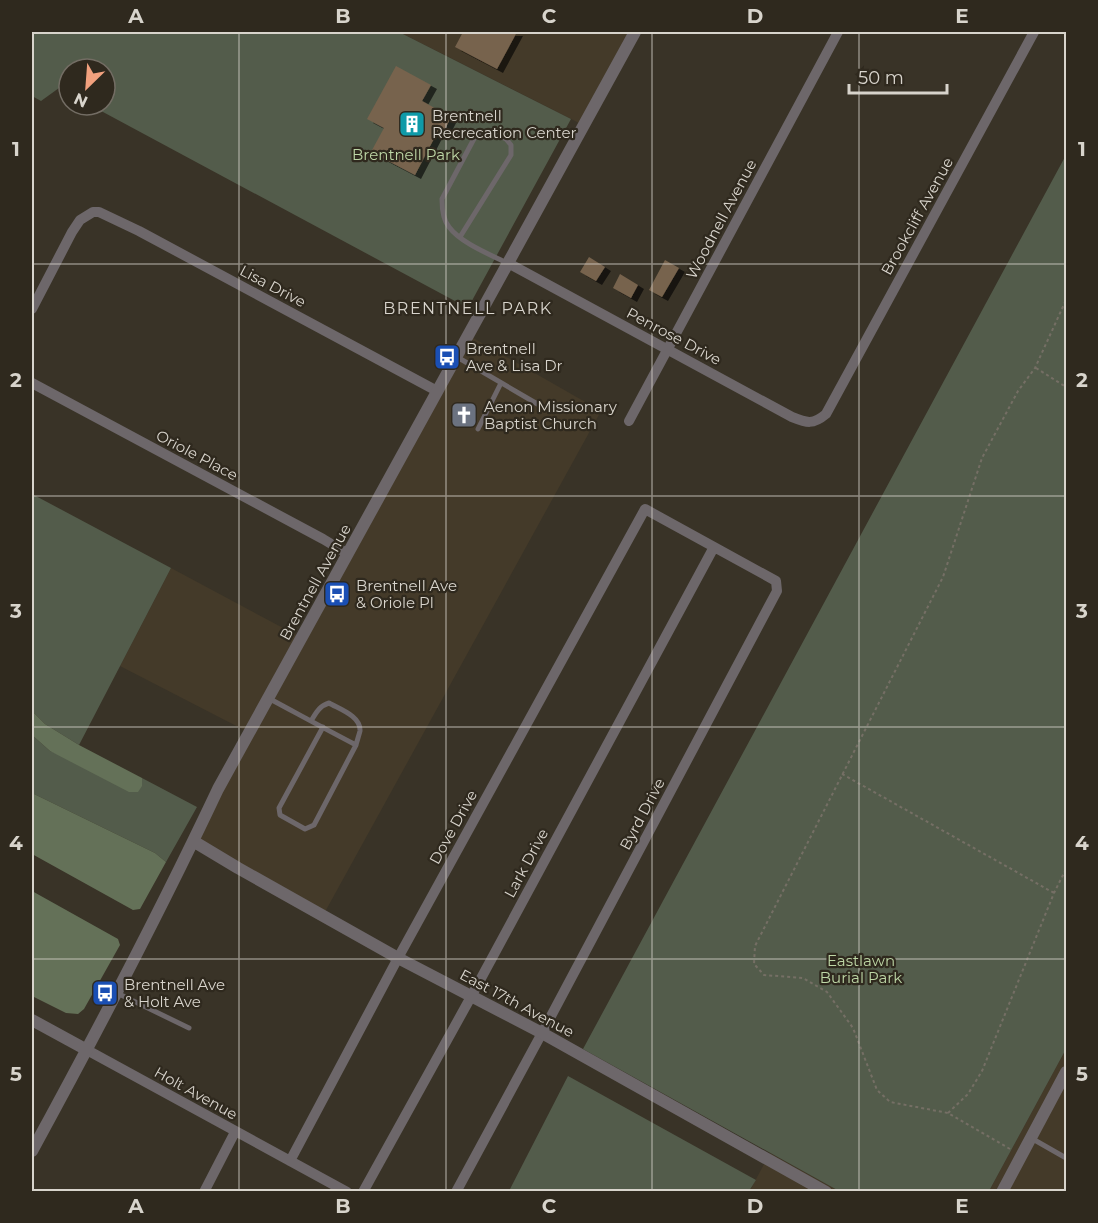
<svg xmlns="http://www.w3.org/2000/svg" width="1098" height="1223" viewBox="0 0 1098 1223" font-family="Montserrat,sans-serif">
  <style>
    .built { fill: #443a29 }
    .green { fill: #535c4b }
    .forest { fill: #647158 }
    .building { fill: #77634d; filter: url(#shadow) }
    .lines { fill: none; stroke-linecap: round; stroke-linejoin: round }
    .path { stroke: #756f65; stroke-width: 2; stroke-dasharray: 3 3; stroke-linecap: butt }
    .service { stroke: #6d676a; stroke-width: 5 }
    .minor { stroke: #6d676a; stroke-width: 10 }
    .tertiary { stroke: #6d676a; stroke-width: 12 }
    .grid { fill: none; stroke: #d8d4cc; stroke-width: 1.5; stroke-opacity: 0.55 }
    .labels { text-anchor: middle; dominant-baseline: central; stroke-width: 4.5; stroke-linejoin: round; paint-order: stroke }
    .poi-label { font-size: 15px; fill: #d8d4cc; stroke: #2f291e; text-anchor: start }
    .park-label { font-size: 15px; fill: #bed7a6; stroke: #2f291e }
    .street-label { font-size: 15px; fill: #d8d4cc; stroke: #2f291e }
    .neighbourhood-label { font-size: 16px; letter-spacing: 1.5px; fill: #d8d4cc; stroke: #2f291e }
    .neatline { fill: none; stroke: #d8d4cc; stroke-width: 2 }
    .grid-label { font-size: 20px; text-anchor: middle; font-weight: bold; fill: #d8d4cc }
  </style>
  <defs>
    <filter id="shadow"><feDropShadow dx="6" dy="4" stdDeviation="0" flood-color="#0009"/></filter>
  </defs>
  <rect width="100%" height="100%" fill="#393327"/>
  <path class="built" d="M399,32H634L583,125Z
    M468,335L601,411L320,921L194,847L248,732L120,666L171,568L300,637Z
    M1066,1049V1191H989Z
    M770,1153L839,1191L749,1192Z"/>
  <path class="green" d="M32,32H399L571,119L468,308L90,105H105V69H69V94L59,88L41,101L32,96Z
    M1066,155V1049L989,1191H839L583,1049Z
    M32,494L171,568L79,745L45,724L32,711Z
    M32,735L50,751L142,786V778L197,807L166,862L155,853L32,793Z
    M568,1076L756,1180L749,1191H509Z"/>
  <path class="forest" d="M32,711L45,724L79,745L142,778V786L138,792H129L50,751L32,735Z
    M32,793L155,853L166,862L140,909L133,910L32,854Z
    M32,891L118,939L120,945L84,1009L78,1014L66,1013L32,996Z"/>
  <path class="building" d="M463,32H517L497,69L455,47Z
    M396,66L431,85L422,101L451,117L444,131L439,129L415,175L371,152L384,128L367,119Z
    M589,257L605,267L596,281L580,272Z
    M665,260L679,268L662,297L649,290Z
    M620,274L638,285L631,298L613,288Z"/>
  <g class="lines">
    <path class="path" d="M1036,368L1066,387
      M842,774L1054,893
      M948,1113L968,1094L982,1071L1054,893L1066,869
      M1010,1149L948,1113L890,1102L877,1090L853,1028L827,992L803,978L764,975L754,964L755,946L943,577L982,458L1018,391L1035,368L1066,300"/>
    <path class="service" d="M460,237L511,155V145L506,139L492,131L483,132L476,135L442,199C442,208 443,220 449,227C461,243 489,254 507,263
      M457,357L546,409
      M478,429L501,383
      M270,699C298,714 327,730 356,745L314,825L305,829L280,815L279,808L323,727
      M311,721C316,713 319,706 329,703C339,709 361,716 360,731C359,735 357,741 356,745
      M117,993L189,1028
      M1031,1138L1066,1158"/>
    <path class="minor" d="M508,263L792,417C807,423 813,425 826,414L1034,32
      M32,309L72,232L80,220L93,212H99L139,231L437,391
      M32,383L323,539L348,554
      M629,421L838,32
      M87,1050L347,1192
      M290,1161L398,958L645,509L776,581L777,591L542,1033L456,1192
      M204,1192L235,1132
      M363,1192L472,995L714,547"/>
    <path class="tertiary" d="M193,841L238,868L398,958L542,1033L826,1192
      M32,1020L87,1050
      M32,1151C97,1032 160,912 218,789L508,263L635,32
      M1002,1192L1066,1072"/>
  </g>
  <path class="grid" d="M239,32V1192M446,32V1192M652,32V1192M859,32V1192M32,264H1066M32,496H1066M32,727H1066M32,959H1066"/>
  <defs>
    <symbol id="building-square" viewBox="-11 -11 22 22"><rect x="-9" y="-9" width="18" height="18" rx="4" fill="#0f9aa8" stroke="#2f291e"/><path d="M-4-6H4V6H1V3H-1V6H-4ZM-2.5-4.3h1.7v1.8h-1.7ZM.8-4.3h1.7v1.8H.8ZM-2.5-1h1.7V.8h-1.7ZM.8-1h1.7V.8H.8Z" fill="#fff"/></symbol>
    <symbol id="bus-square" viewBox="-11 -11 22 22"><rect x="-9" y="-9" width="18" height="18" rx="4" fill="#1a4fb4" stroke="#2f291e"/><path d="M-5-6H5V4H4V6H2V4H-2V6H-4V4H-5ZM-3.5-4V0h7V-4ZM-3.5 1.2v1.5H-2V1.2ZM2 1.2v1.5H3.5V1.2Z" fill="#fff"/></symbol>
    <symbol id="church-square" viewBox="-11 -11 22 22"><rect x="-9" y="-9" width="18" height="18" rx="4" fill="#6b7280" stroke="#2f291e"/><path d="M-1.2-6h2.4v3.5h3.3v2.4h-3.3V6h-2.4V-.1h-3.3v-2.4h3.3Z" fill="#fff"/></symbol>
  </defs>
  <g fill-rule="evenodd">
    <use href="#building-square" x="397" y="109" width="30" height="30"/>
    <use href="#bus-square" x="432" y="342" width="30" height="30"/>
    <use href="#church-square" x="449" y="400" width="30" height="30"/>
    <use href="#bus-square" x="322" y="579" width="30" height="30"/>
    <use href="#bus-square" x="90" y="978" width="30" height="30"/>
  </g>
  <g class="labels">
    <g class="poi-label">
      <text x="432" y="115">Brentnell<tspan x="432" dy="17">Recrecation Center</tspan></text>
      <text x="466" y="348">Brentnell<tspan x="466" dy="17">Ave &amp; Lisa Dr</tspan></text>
      <text x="484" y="406">Aenon Missionary<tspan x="484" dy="17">Baptist Church</tspan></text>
      <text x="356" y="585">Brentnell Ave<tspan x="356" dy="17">&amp; Oriole Pl</tspan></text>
      <text x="124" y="984">Brentnell Ave<tspan x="124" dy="17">&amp; Holt Ave</tspan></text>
    </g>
    <g class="park-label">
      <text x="406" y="154">Brentnell Park</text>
      <text x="861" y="960">Eastlawn<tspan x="861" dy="17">Burial Park</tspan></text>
    </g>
    <g class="street-label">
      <text transform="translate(917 216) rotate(-61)">Brookcliff Avenue</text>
      <text transform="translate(721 219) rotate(-62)">Woodnell Avenue</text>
      <text transform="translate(273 286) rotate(28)">Lisa Drive</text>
      <text transform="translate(674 336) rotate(28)">Penrose Drive</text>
      <text transform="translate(197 455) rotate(28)">Oriole Place</text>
      <text transform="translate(315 582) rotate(-61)">Brentnell Avenue</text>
      <text transform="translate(642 814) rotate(-62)">Byrd Drive</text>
      <text transform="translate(453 827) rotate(-61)">Dove Drive</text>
      <text transform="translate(526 863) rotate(-62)">Lark Drive</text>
      <text transform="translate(517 1003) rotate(28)">East 17th Avenue</text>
      <text transform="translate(196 1093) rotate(29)">Holt Avenue</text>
    </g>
    <g class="neighbourhood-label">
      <text x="468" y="308">BRENTNELL PARK</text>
    </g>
  </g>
  <rect width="1098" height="1223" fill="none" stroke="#2f291e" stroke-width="66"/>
  <g transform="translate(87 87) rotate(205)"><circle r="28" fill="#2f291e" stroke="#736d64" stroke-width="1.5"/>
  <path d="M0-4.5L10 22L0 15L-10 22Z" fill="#f2a17e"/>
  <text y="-9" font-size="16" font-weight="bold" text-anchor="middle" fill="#d8d4cc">N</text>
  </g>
  <path d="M849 84v9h98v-9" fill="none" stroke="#d8d4cc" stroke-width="3"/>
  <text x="858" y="84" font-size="18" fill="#d8d4cc" stroke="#2f291e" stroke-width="4.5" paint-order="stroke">50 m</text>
  <rect x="33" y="33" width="1032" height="1157" class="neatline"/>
  <g class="grid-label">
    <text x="136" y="23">A</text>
    <text x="343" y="23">B</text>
    <text x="549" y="23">C</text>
    <text x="755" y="23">D</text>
    <text x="962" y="23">E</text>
    <text x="16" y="156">1</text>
    <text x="1082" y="156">1</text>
    <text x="16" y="387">2</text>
    <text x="1082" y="387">2</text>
    <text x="16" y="618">3</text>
    <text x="1082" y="618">3</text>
    <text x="16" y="850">4</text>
    <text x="1082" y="850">4</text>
    <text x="16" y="1081">5</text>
    <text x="1082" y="1081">5</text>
    <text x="136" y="1213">A</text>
    <text x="343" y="1213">B</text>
    <text x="549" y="1213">C</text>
    <text x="755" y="1213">D</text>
    <text x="962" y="1213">E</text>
  </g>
</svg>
